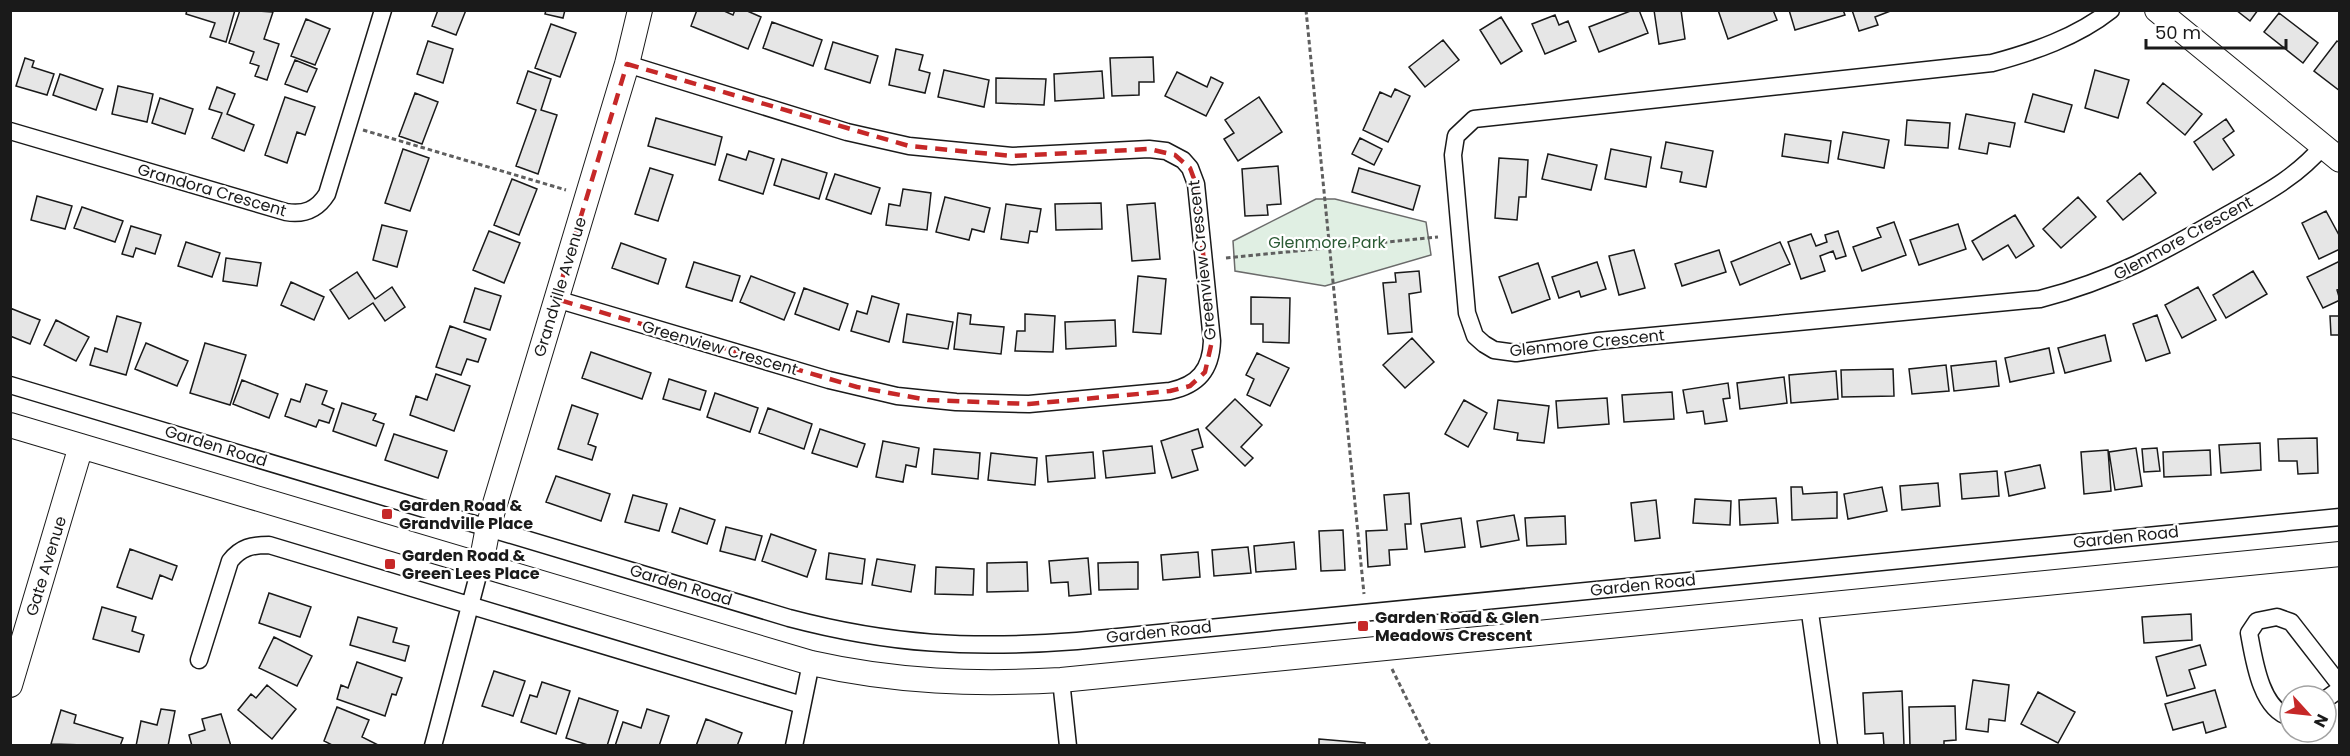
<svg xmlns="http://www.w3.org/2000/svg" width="2350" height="756" viewBox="0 0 2350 756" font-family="Poppins,sans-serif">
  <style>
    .green { fill: #e0efe3; stroke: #6a6a6a; stroke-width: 1.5 }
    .building { fill: #e6e6e6; stroke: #1a1a1a; stroke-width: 1.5 }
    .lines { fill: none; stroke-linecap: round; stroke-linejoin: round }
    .street-casing { stroke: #1a1a1a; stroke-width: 19 }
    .secondary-casing { stroke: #1a1a1a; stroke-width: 26 }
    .path { stroke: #5f5f5f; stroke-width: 3; stroke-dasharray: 4.5 3; stroke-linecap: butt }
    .street { stroke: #fff; stroke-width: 16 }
    .secondary { stroke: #fff; stroke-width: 24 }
    .marked { fill: none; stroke: #c62828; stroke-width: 4.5; stroke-dasharray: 12 8; stroke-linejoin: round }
    .poi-dot { fill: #c62828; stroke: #fff; stroke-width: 2 }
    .labels { text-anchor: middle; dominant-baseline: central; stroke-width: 4.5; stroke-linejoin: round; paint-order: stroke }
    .street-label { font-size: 16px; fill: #1a1a1a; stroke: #fff }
    .park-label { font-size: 16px; fill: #2b5a34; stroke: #fff }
    .poi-label { font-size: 16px; font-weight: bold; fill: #1a1a1a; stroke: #fff; text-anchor: start }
  </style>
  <rect width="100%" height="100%" fill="#fff"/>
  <path class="green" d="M1316,199H1335L1426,222L1431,255L1325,286L1235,271L1233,241Z"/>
  <path class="building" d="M187,10H235L226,42L210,37L215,23L186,14Z
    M240,10L273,12L264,39L279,44L267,80L255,76L259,66L250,63L254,52L229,43Z
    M438,10H466L456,35L432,26Z
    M546,10H565L563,18L545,14Z
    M697,10H722L733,15L735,10H745L761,17L748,49L691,26Z
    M1633,10H1639L1648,33L1599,52L1589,27Z
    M1654,10H1681L1685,39L1659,44Z
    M1718,10H1773L1777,20L1728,39Z
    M1789,10H1843L1845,15L1795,30Z
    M1852,10H1893L1875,17L1878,25L1859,31Z
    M2236,10H2258L2250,21Z
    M2279,13L2318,43L2303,63L2264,32Z
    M1555,15L1559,25L1568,21L1576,41L1545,54L1532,24Z
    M1501,17L1522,51L1501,64L1480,30Z
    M306,19L330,29L315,65L291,56Z
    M772,22L822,40L813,66L763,48Z
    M551,24L576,33L560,77L535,68Z
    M1443,40L1459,60L1425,87L1409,67Z
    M428,41L453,49L443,83L417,74Z
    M2337,41L2340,43V91L2314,71Z
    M833,42L878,56L870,83L825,69Z
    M896,49L923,55L919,70L930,73L925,93L889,85Z
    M1153,57L1154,82H1139V95L1112,96L1110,58Z
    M25,58L34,61L32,67L54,74L47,95L16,86Z
    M295,60L317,69L307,92L285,84Z
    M944,70L989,80L984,107L938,97Z
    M2095,70L2129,80L2118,118L2085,108Z
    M528,71L551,79L541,110L557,115L538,174L516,166L536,110L517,103Z
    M1102,71L1104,98L1055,101L1054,74Z
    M1177,72L1207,87L1211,77L1223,83L1206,116L1165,96Z
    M60,74L103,89L96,110L53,95Z
    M996,78L1046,79L1044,105L996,103Z
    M2163,83L2202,114L2185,135L2147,103Z
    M118,86L153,94L147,122L112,114Z
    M217,87L235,94L227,114L254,125L244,151L212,138L222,113L209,109Z
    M1395,89L1410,96L1388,142L1363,130L1380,92L1391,97Z
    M415,93L438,102L422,144L399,136Z
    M2033,94L2072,105L2064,132L2025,122Z
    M285,97L315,107L305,135L297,132L287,163L265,155Z
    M1259,97L1282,132L1238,161L1224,139L1234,133L1225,120Z
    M160,98L193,109L185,134L152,123Z
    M1966,114L2015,123L2010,147L1989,143L1987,154L1959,149Z
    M656,118L722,137L715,165L648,146Z
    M2226,119L2234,131L2223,139L2234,155L2213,170L2194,142Z
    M1907,120L1950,123L1948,148L1905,145Z
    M1843,132L1889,140L1884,168L1838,159Z
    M1785,134L1831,141L1828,163L1782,156Z
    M1360,138L1382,149L1374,165L1352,154Z
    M1666,142L1713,151L1706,187L1680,182L1682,172L1661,168Z
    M403,149L429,158L410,211L385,203Z
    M1611,149L1651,157L1646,187L1605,179Z
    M749,151L774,159L763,194L719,180L727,154L746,160Z
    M1548,154L1597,165L1591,190L1542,179Z
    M1499,158L1528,160L1526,197H1519L1517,220L1495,218Z
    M782,159L827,173L819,199L774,185Z
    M1278,166L1281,204L1267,205L1268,215L1245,216L1242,169Z
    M650,168L673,175L658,221L635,214Z
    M1359,168L1420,186L1413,210L1352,192Z
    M2140,173L2156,193L2123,220L2107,201Z
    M835,174L880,188L871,214L826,199Z
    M512,179L537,189L519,235L494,225Z
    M903,189L931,193L927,230L886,225L889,204L900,206Z
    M37,196L72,206L65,229L31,220Z
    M945,197L990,208L984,232L972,229L969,240L936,232Z
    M2078,197L2096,217L2061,248L2043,229Z
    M1101,203L1102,229L1056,230L1055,204Z
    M1155,203L1160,259L1132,261L1127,205Z
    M1006,204L1041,209L1037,232L1030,231L1028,243L1001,239Z
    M82,207L123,221L115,242L74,228Z
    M2326,211L2340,237V249L2319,259L2302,223Z
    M2015,215L2034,246L2016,258L2008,245L1983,260L1972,241Z
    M1894,222L1906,255L1862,271L1853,247L1881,237L1877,228Z
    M1958,224L1966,249L1919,265L1910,240Z
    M382,225L407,231L397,267L373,260Z
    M131,226L161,235L155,254L136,248L133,257L122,254Z
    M489,231L520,243L504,283L473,270Z
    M1838,231L1846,256L1836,259L1833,251L1820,256L1825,271L1801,279L1788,242L1811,234L1816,246L1827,242L1825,235Z
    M186,242L220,253L212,277L178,266Z
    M1780,242L1790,264L1740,285L1731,262Z
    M621,243L666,259L658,284L612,268Z
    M1634,250L1645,288L1619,295L1609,256Z
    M1719,250L1726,272L1682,286L1675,264Z
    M226,258L261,263L257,286L223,281Z
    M2340,261V289L2337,290L2340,300L2323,308L2307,277Z
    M694,262L740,276L732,301L686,287Z
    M1597,262L1606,289L1581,297L1579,291L1559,298L1552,277Z
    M1538,263L1550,299L1512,313L1499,277Z
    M1419,271L1421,292L1409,294L1412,332L1388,334L1383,283L1396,282L1395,273Z
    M2253,271L2267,294L2226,318L2213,295Z
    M357,272L375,299L392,287L405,307L385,321L373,303L349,319L330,290Z
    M751,276L795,293L784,320L740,302Z
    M1138,276L1166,279L1161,334L1133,332Z
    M291,282L324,297L314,320L281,305Z
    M2198,287L2216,320L2182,338L2165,305Z
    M475,288L501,296L490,330L464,322Z
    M804,288L848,304L839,330L795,314Z
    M872,296L899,304L889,342L851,331L857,311L867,314Z
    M1251,297L1290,298L1289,343L1263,342V324H1251Z
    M10,308L40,320L30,344L10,336Z
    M958,313L971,315L970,324L1004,327L1001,354L954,349Z
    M907,314L953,322L948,349L903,342Z
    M1025,314L1055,316L1053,352L1015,351L1017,331H1025Z
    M2157,315L2170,353L2146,361L2133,324Z
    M117,316L141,323L126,375L90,365L95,348L107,352Z
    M2330,316H2340V335H2331Z
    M56,320L89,337L76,361L44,345Z
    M1115,320L1116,346L1066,349L1065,322Z
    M450,326L486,339L478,362L467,359L461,375L436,367Z
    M2105,335L2111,361L2065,373L2058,348Z
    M1412,338L1434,362L1405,388L1383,365Z
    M146,343L188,361L177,386L135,369Z
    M205,343L246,355L230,405L190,393Z
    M2049,348L2054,373L2010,382L2005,358Z
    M591,352L651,373L642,399L582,378Z
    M1257,353L1289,368L1270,406L1247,395L1254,379L1246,375Z
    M1996,361L1999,386L1954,391L1951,366Z
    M1946,365L1949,391L1912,394L1909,369Z
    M1893,369L1894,396L1842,397L1841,370Z
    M1836,371L1838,399L1791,403L1789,375Z
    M436,374L470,386L454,431L410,415L416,396L427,400Z
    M1784,377L1787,403L1740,409L1737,383Z
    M669,379L706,391L700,410L663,399Z
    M242,380L278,394L269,418L233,404Z
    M1728,383L1730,398L1723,399L1727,421L1705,424L1703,411L1687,413L1683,390Z
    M306,384L327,391L322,404L334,409L329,423L319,420L316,427L285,416L291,399L300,402Z
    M1672,392L1674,419L1624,422L1622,395Z
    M715,393L758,408L750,432L707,417Z
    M1607,398L1609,424L1558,428L1556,401Z
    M1235,399L1262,425L1241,447L1253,458L1245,466L1206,428Z
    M1464,400L1487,413L1468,447L1445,434Z
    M1498,400L1549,406L1544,443L1517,440L1518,433L1494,429Z
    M342,403L376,414L373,420L384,424L376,446L333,431Z
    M572,405L598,414L588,444L596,447L592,460L558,449Z
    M768,408L812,424L804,449L759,433Z
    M820,429L865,444L857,467L812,453Z
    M1198,429L1203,447L1192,450L1198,470L1172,478L1161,441Z
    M394,434L447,451L438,478L385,460Z
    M2317,438L2318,473L2298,474L2297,461H2279L2278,439Z
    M883,441L919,448L916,467L906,465L903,482L876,477Z
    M2260,443L2261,470L2221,473L2219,445Z
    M1152,446L1155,473L1106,478L1103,451Z
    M2136,448L2142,486L2115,490L2109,452Z
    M2157,448L2160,471L2144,472L2142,449Z
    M934,449L980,453L978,479L932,474Z
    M2108,450L2111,491L2084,494L2081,452Z
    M2210,450L2211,475L2164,477L2163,452Z
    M1093,452L1095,478L1048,482L1046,456Z
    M991,453L1037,458L1035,485L988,480Z
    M2040,465L2045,488L2009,496L2005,472Z
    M1997,471L1999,496L1962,499L1960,474Z
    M556,476L610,494L601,521L546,502Z
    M1938,483L1940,506L1902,510L1900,486Z
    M1791,487H1802L1803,494L1837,492V518L1792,520Z
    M1882,487L1887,511L1848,519L1844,494Z
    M1409,493L1411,524H1405L1407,549L1389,550L1390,565L1368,567L1366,531L1387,530L1384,495Z
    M633,495L667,504L659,531L625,522Z
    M1776,498L1778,523L1740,525L1739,500Z
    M1695,499L1731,501L1730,525L1693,523Z
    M1656,500L1660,538L1635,541L1631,503Z
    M680,508L715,520L707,544L672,532Z
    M1514,515L1519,540L1481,547L1477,521Z
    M1565,516L1566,544L1527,546L1525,518Z
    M1461,518L1465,547L1425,552L1421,524Z
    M726,527L762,536L755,560L720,551Z
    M1343,530L1345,570L1321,571L1319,531Z
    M771,534L816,550L807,577L762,561Z
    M1294,542L1296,569L1256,572L1254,546Z
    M1248,547L1251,573L1214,576L1212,550Z
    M130,549L177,566L172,580L160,575L152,599L117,587Z
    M1198,552L1200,577L1163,580L1161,555Z
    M829,553L865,559L862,584L826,579Z
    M1088,558L1091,594L1069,596L1068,582L1051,583L1049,561Z
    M877,559L915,565L911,592L872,585Z
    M1027,562L1028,591L987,592V563Z
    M1138,562V589L1099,590L1098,563Z
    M936,567L974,569L973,595L935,594Z
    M269,593L311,607L300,637L259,623Z
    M102,607L136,617L132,631L144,635L139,652L93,639Z
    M2191,614L2192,640L2144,643L2142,617Z
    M358,617L397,628L393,642L409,646L405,661L350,645Z
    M274,637L312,656L297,686L259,668Z
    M2200,645L2206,665L2189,670L2195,688L2167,696L2156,657Z
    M357,662L402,678L396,695L392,694L385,716L337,699L341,685L348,688Z
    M494,671L525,681L513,716L482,706Z
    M1973,680L2009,685L2005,721L1989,719L1988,732L1966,729Z
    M542,682L570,691L556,734L521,722L530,695L537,697Z
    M267,685L296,709L272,739L238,710L251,694L256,698Z
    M2215,690L2226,727L2206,733L2203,722L2173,730L2165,704Z
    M1902,691L1904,746H1884L1883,733L1865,734L1863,693Z
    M2038,692L2075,712L2058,743L2021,724Z
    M579,698L618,711L607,746H591L566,738Z
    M1955,706L1956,740L1944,741V746H1910L1909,707Z
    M337,707L369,720L362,737L380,746H334L324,741Z
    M161,709L175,711L168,746H136L141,721L157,725Z
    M647,709L669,716L659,746H615L623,722L641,728Z
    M61,710L76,715L74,723L123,738L120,746L51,744Z
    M221,714L231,746H192L189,735L205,730L202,719Z
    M706,719L742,733L737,746H696Z
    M1319,739L1365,743V746H1319Z"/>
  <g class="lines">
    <defs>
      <path id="street" d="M2111,10C2077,37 2033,52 1992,63L1474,119L1456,136L1453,155L1467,313L1475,336L1484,344L1494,350L1516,353L1598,341L2040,299C2114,280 2161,253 2227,215C2262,195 2296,178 2323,146
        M10,131L286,212C304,215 317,210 327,194L383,10
        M556,299L829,380L897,396L956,402L1029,404L1170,391C1198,385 1211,370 1212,341L1196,184L1190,168L1183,160L1166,151L1149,149L1012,156L909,146L847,132L627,64
        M10,385L789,618C891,645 972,649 1077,641L2340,517
        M1809,606L1829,746
        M199,660L230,561C241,547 252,545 269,545L802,705
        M1061,680L1068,746
        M2326,699L2340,689
        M2290,717C2261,710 2254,660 2249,633L2257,621L2277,617L2291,622L2340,685
        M433,746L481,564
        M794,746L811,663"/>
      <path id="secondary" d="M2157,10L2340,160
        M10,425L811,663C895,682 976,685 1061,680L2340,554
        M481,564L488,527L627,64L640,10
        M10,685L81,446"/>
    </defs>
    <use href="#street" class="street-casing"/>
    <use href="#secondary" class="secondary-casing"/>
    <path class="path" d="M1306,10L1364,594
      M363,130L566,190
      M1226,258L1438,237
      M1392,669L1430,746"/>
    <use href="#street" class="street"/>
    <use href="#secondary" class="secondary"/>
  </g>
  <path class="marked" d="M627,64L909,146L1012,156L1149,149L1175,155L1190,168L1196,184L1212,341L1205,372L1190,386L1170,391L1029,404L928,400L857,387L556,299Z"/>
  <g class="poi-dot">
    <rect x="381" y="508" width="12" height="12" rx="3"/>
    <rect x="384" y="558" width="12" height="12" rx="3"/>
    <rect x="1357" y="620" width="12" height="12" rx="3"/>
  </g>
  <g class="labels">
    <g class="street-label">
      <text transform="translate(212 190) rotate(16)">Grandora Crescent</text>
      <text transform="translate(2183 238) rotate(-29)">Glenmore Crescent</text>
      <text transform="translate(1202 260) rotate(-96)">Greenview Crescent</text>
      <text transform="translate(560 287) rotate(-73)">Grandville Avenue</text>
      <text transform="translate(1587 343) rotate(-6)">Glenmore Crescent</text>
      <text transform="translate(720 348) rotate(16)">Greenview Crescent</text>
      <text transform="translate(216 446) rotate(17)">Garden Road</text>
      <text transform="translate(2126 537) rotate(-6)">Garden Road</text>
      <text transform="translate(46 566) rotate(-73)">Gate Avenue</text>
      <text transform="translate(681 585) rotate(17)">Garden Road</text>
      <text transform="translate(1643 585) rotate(-6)">Garden Road</text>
      <text transform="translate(1159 632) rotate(-6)">Garden Road</text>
    </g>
    <g class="park-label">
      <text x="1327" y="242">Glenmore Park</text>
    </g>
    <g class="poi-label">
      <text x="399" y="505">Garden Road &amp;<tspan x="399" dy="18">Grandville Place</tspan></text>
      <text x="402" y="555">Garden Road &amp;<tspan x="402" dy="18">Green Lees Place</tspan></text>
      <text x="1375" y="617">Garden Road &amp; Glen<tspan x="1375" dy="18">Meadows Crescent</tspan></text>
    </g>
  </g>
  <rect width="2350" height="756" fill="none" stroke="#1a1a1a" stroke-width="24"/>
  <g transform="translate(2308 714) rotate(117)"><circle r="28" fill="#ffffff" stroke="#a3a3a3" stroke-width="1.5"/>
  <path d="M0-4.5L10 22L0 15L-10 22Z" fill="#c62828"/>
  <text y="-9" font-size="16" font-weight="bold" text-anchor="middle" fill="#1a1a1a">N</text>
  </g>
  <path d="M2146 39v9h140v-9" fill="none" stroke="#1a1a1a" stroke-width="3"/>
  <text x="2155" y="39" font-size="18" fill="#1a1a1a" stroke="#ffffff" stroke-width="4.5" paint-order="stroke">50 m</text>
</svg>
